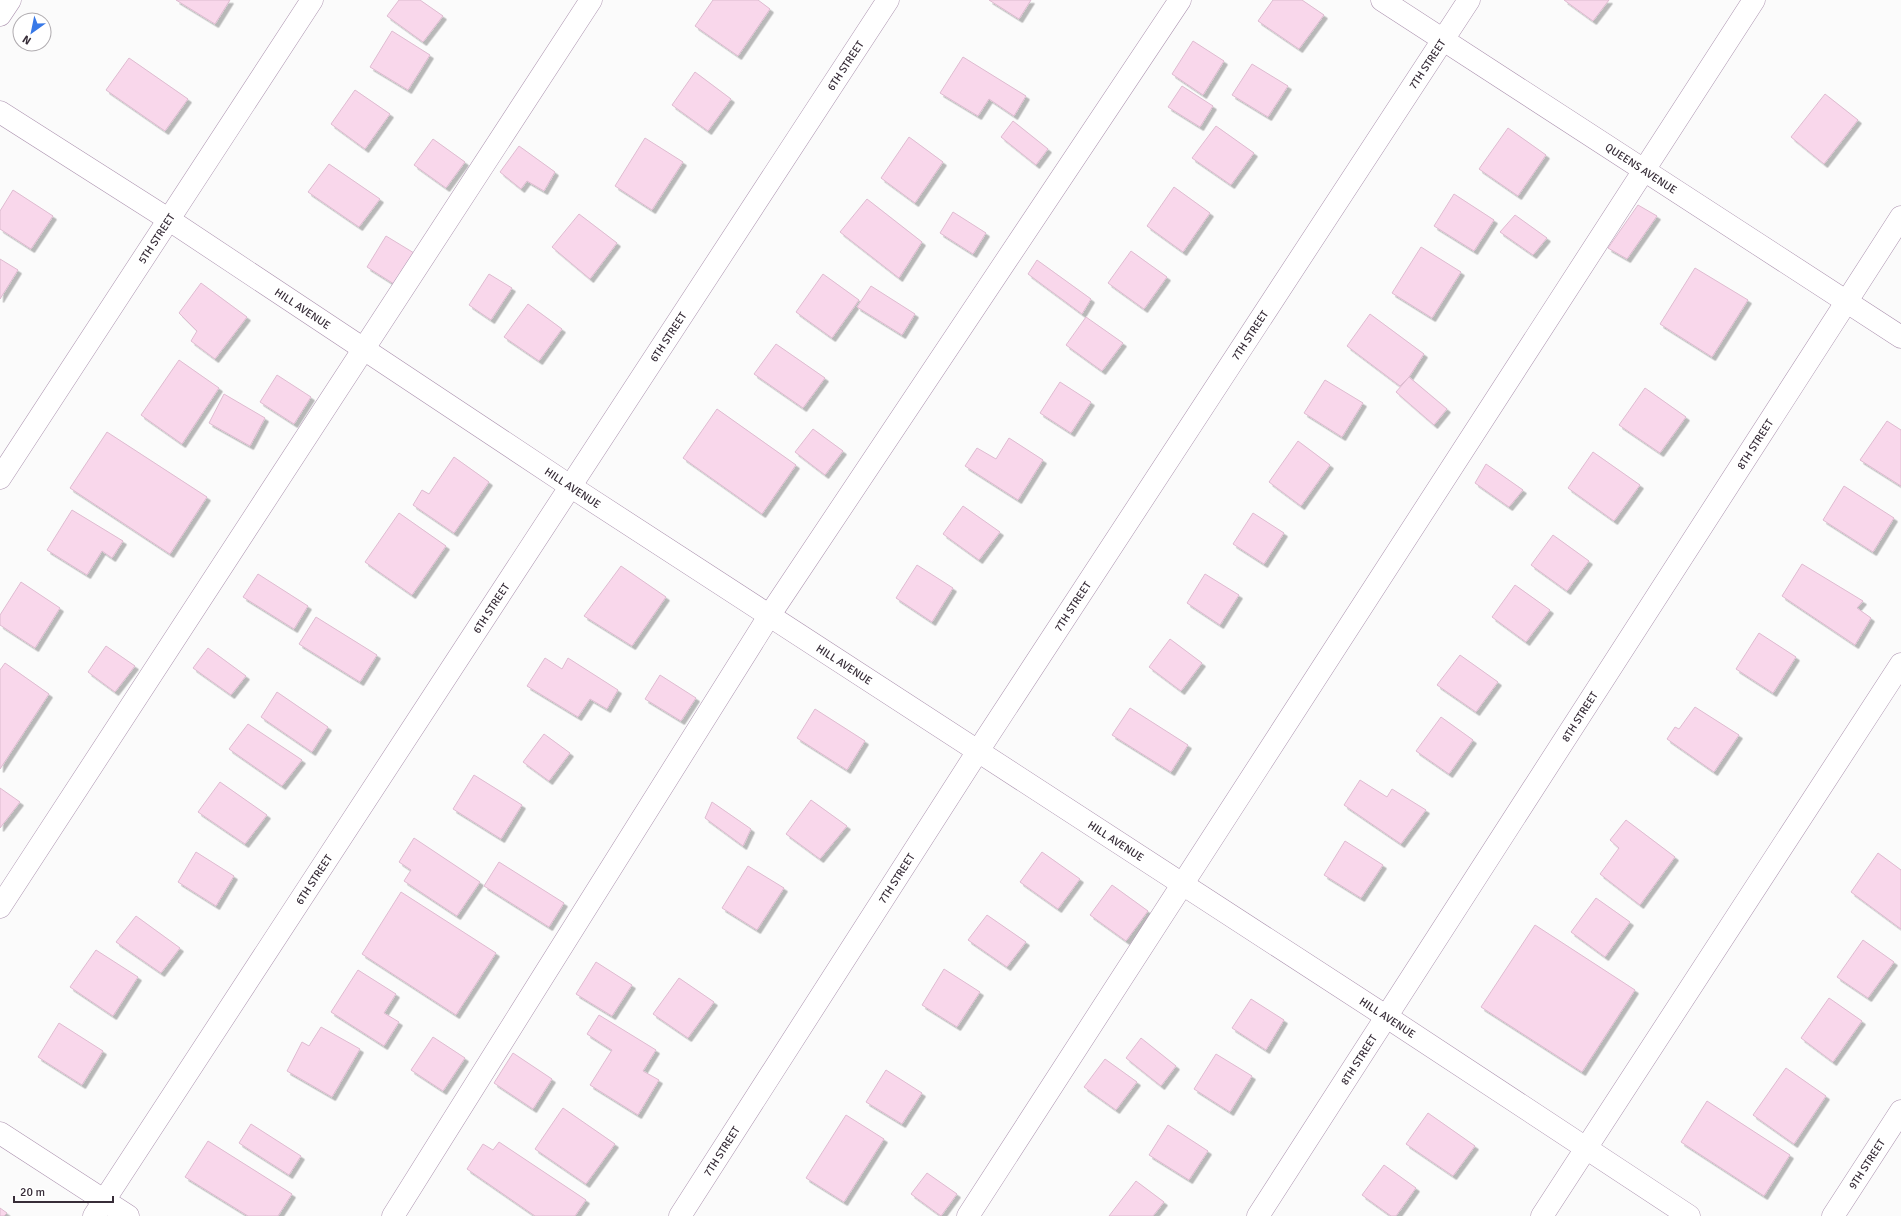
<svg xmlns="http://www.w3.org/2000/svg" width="1901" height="1216" viewBox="0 0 1901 1216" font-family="Signika,sans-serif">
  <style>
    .building { fill: #f9d7eb; stroke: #debbd0; filter: url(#shadow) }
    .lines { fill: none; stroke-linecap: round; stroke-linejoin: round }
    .minor-casing { stroke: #ad94b0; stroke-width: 23 }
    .minor { stroke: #fff; stroke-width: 22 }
    .labels { text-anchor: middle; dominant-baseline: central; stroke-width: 3.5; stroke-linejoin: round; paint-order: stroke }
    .street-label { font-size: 11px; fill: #372d38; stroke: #fff }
  </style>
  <defs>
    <filter id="shadow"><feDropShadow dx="3.5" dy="3.5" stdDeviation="0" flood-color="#0004"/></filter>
  </defs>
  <rect width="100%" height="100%" fill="#fbfbfb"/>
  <path class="building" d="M176,0H230L215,24Z
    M399,0H420L443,16L423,42L387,16Z
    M713,0H758L770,9L738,56L695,26Z
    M989,0H1031L1019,19Z
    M1273,0H1302L1324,15L1299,49L1258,21Z
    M1564,0H1609L1593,21Z
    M392,31L430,55L408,90L370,67Z
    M1193,41L1224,61L1203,95L1172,74Z
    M963,57L1026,96L1014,116L989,99L978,116L940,93Z
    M129,58L188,99L165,131L106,90Z
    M1252,64L1288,86L1268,117L1232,95Z
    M695,72L731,99L708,131L672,105Z
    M1182,86L1213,106L1200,127L1168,107Z
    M355,90L390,114L365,149L331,124Z
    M1825,94L1858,120L1824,164L1791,137Z
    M1013,121L1048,149L1036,165L1001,137Z
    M1216,126L1254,153L1231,185L1192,158Z
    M1508,128L1546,155L1518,196L1479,169Z
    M909,137L943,162L915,203L881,178Z
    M645,138L683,162L652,210L615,186Z
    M433,139L465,162L446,188L414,165Z
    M519,146L555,172L544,191L527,181L521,189L500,172Z
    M329,164L380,199L359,227L308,192Z
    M1174,187L1210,213L1183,252L1147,226Z
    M13,190L53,216L31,249L0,229V211Z
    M1454,194L1494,220L1474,251L1434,226Z
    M867,199L922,242L899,278L840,232Z
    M1638,205L1657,216L1627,259L1608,248Z
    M953,212L986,233L973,254L940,233Z
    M579,214L617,243L590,279L552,247Z
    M1515,215L1547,238L1533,255L1500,232Z
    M386,236L414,253L394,284L367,267Z
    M1421,247L1461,272L1432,318L1392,293Z
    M1131,251L1167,277L1144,309L1108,283Z
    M0,259L18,270L0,299Z
    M1037,260L1091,299L1082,314L1028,274Z
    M1695,268L1748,300L1712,357L1660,324Z
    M489,274L512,288L491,320L469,305Z
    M823,274L859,300L832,338L796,312Z
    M201,283L247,317L215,359L191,341L197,331L179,313Z
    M871,286L915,314L902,335L857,307Z
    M528,304L562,329L539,361L504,337Z
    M1370,314L1424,354L1409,377L1400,386L1347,346Z
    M1086,317L1123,343L1102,371L1066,345Z
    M776,344L825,378L803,408L754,374Z
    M179,360L219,388L182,444L141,415Z
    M277,375L311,397L294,424L260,402Z
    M1409,377L1447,409L1434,425L1396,392Z
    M1325,380L1363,403L1342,437L1304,413Z
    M1060,382L1091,402L1071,433L1040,413Z
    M1645,388L1686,417L1660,453L1619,425Z
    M224,394L265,418L250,446L209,423Z
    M717,409L796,465L762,514L683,458Z
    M1887,421L1901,430V486L1860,460Z
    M813,429L843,451L825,475L795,452Z
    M107,432L207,497L170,554L70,488Z
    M1009,438L1043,460L1018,500L965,466L977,448L996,459Z
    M1298,441L1330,465L1301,506L1269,482Z
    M1593,452L1640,485L1614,521L1568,488Z
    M454,457L489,482L454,533L413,505L422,490L429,494Z
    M1486,464L1523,490L1509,507L1475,483Z
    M1844,486L1894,518L1873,552L1823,520Z
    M963,506L1000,532L979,560L943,534Z
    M72,510L123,541L112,558L102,551L87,575L47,550Z
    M399,513L446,546L412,595L365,562Z
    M1253,513L1284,533L1264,564L1233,544Z
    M1553,535L1589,561L1567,591L1531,565Z
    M1802,564L1863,601L1857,608L1871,618L1855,645L1782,596Z
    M917,565L953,588L932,622L896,598Z
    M621,566L666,597L632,646L584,616Z
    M258,574L308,606L294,629L243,597Z
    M1205,574L1239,595L1220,625L1187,603Z
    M21,582L60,608L35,648L0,625V615Z
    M1515,585L1550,610L1526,642L1492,617Z
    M316,617L377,655L360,682L299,644Z
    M1759,633L1796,657L1773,693L1736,669Z
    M1170,639L1202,663L1181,691L1149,667Z
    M106,646L135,666L115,692L88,672Z
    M208,648L246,676L231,695L193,668Z
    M1460,655L1498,682L1476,712L1437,685Z
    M545,658L562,669L568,658L618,690L607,709L590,699L578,717L527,686Z
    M5,663L49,694L0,769V670Z
    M660,675L696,698L681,721L645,699Z
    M277,692L328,727L312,752L261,717Z
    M1695,707L1739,735L1714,772L1667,739L1675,727L1679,729Z
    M1130,708L1188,745L1171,772L1112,735Z
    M815,709L865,741L847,770L797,738Z
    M1441,717L1473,740L1449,774L1416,751Z
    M248,724L302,760L282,786L229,749Z
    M544,734L570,753L549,781L523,762Z
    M474,775L522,805L501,839L453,809Z
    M1360,780L1387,797L1392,789L1426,810L1401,844L1344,805Z
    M220,782L267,815L245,844L198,812Z
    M0,788L20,802L0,828Z
    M811,800L847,826L820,859L786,834Z
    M712,802L751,829L743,846L705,818Z
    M1626,820L1675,857L1640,905L1600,874L1619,848L1610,840Z
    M414,838L480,882L457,916L404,881L411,870L399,862Z
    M1345,841L1383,865L1361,898L1324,875Z
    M196,852L234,876L216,906L178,882Z
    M1042,852L1080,879L1058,909L1020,882Z
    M1878,853L1901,870V929L1851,892Z
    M499,862L564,903L549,927L484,886Z
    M748,866L784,888L757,930L722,908Z
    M1112,885L1148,911L1126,941L1090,915Z
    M401,892L496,953L456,1015L362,954Z
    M1596,898L1630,922L1605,957L1571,932Z
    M987,915L1026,942L1007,967L968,940Z
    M136,916L180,948L161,973L116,942Z
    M1535,925L1635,990L1582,1072L1481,1007Z
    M1863,940L1894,962L1868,998L1837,977Z
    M96,950L138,977L113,1016L70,987Z
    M596,962L632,985L612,1016L576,994Z
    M944,969L980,992L957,1027L922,1005Z
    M358,970L396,994L384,1013L399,1022L384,1046L331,1012Z
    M679,978L714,1002L688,1038L653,1014Z
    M1829,998L1862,1021L1833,1062L1801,1038Z
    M1251,999L1284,1020L1266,1050L1232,1028Z
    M599,1015L656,1050L643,1071L659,1080L638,1115L590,1085L612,1050L587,1034Z
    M59,1023L103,1051L82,1085L38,1057Z
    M321,1027L360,1049L332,1097L287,1071L302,1042L309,1046Z
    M433,1037L465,1058L443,1091L411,1070Z
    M1141,1038L1176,1066L1161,1086L1126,1058Z
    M513,1053L552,1079L533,1109L494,1083Z
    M1216,1054L1252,1076L1230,1112L1194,1089Z
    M1105,1059L1137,1082L1116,1110L1084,1087Z
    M1786,1068L1826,1096L1794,1144L1753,1115Z
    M886,1070L922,1093L902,1124L866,1102Z
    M1707,1101L1790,1155L1764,1196L1681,1142Z
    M563,1108L615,1144L586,1184L535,1149Z
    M1428,1113L1475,1146L1453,1176L1406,1144Z
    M846,1115L884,1139L844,1202L806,1178Z
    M251,1124L301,1156L289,1175L239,1143Z
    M1168,1125L1208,1151L1189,1180L1149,1155Z
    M208,1141L292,1194L278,1216H248L185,1177Z
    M499,1142L586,1200L575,1216H535L467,1169L483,1144L493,1150Z
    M1384,1165L1416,1188L1396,1216H1391L1362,1195Z
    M927,1173L957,1194L941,1216L911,1194Z
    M1136,1181L1164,1202L1153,1216H1109Z
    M0,1208L7,1213L4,1216H0Z"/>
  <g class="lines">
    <defs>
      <g id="minor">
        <path id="s1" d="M1382,0L1901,337"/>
        <path d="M0,15L10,0"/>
        <path id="s2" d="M0,112L168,219L570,486L1387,1017L1689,1216"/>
        <path id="s3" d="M0,478L312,0"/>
        <path d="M0,907L591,0"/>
        <path d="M0,1133L128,1216"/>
        <path id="s4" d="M94,1216L888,0"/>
        <path d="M393,1216L769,616L1180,0"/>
        <path id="s5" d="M680,1216L978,751L1469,0"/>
        <path d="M968,1216L1754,0"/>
        <path id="s6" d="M1258,1216L1901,217"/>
        <path d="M1542,1216L1901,664"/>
        <path id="s7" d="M1833,1216L1901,1111"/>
      </g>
    </defs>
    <use href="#minor" class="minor-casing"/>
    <use href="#minor" class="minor"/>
  </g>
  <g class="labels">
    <g class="street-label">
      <text stroke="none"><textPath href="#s5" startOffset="1373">7TH STREET</textPath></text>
      <text stroke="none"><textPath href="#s4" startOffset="1374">6TH STREET</textPath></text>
      <text stroke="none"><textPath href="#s1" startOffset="309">QUEENS AVENUE</textPath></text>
      <text stroke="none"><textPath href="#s3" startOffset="286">5TH STREET</textPath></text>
      <text stroke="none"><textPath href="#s2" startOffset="361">HILL AVENUE</textPath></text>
      <text stroke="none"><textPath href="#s5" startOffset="1049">7TH STREET</textPath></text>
      <text stroke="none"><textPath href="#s4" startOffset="1050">6TH STREET</textPath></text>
      <text stroke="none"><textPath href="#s6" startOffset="918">8TH STREET</textPath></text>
      <text stroke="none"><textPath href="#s2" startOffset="685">HILL AVENUE</textPath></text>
      <text stroke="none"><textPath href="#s5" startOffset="725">7TH STREET</textPath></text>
      <text stroke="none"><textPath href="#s4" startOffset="726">6TH STREET</textPath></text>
      <text stroke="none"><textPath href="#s2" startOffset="1009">HILL AVENUE</textPath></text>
      <text stroke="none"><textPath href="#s6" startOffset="594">8TH STREET</textPath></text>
      <text stroke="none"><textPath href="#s2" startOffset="1333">HILL AVENUE</textPath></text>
      <text stroke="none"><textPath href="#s4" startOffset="402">6TH STREET</textPath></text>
      <text stroke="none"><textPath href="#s5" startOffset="401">7TH STREET</textPath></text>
      <text stroke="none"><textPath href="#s2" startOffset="1657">HILL AVENUE</textPath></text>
      <text stroke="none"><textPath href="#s6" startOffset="186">8TH STREET</textPath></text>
      <text stroke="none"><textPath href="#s5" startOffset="77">7TH STREET</textPath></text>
      <text stroke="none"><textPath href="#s7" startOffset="62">9TH STREET</textPath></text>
    </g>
  </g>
  <g transform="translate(32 32) rotate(213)"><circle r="19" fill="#ffffff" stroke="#afabaf"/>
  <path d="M0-3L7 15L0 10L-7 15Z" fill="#3879e7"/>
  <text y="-6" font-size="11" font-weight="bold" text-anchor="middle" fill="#372d38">N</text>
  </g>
  <path d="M14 1196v6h99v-6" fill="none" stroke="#372d38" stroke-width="2"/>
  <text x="20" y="1196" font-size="12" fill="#372d38" stroke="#ffffff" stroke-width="3" paint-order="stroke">20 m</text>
</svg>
